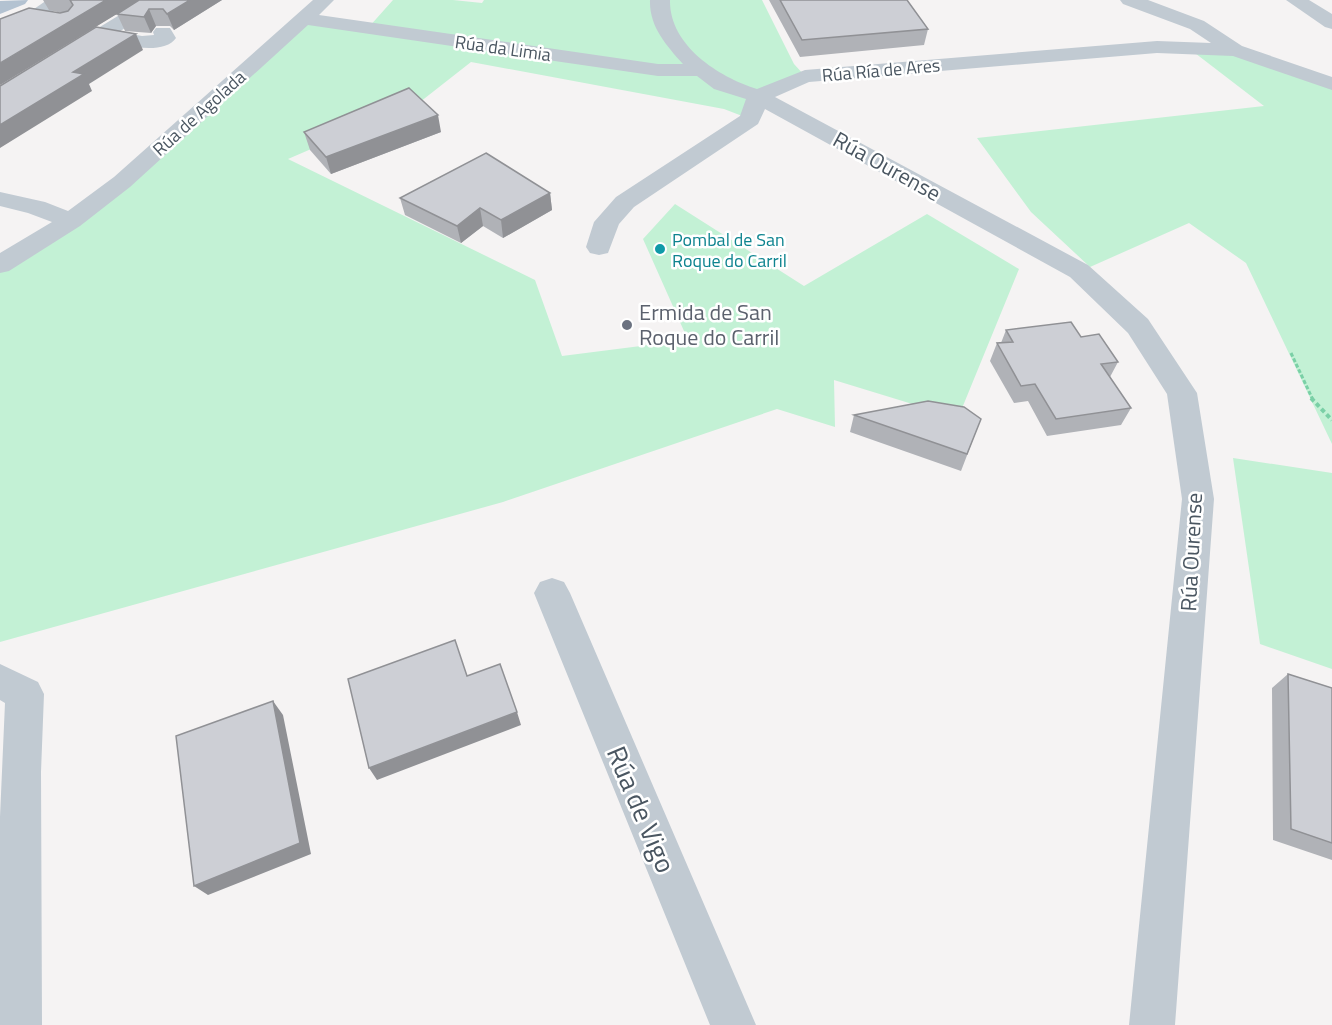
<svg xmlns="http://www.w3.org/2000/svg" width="1332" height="1025" viewBox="0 0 1332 1025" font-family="'Titillium Web',sans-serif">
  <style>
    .green { fill: #c3f1d5 }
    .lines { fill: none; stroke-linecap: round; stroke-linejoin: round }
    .path-far1 { stroke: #7ad0a6; stroke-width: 3; stroke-dasharray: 4 2; stroke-linecap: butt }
    .path { stroke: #7ad0a6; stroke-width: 4; stroke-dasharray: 4.5 3; stroke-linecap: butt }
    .minor { fill: #c1cad2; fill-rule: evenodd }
    .major { fill: #b3c2d1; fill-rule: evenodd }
    .wall { fill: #b0b2b7 }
    .shaded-wall { fill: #909195 }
    .building { fill: #cdcfd5; stroke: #909195; stroke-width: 1.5 }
    .culture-dot { fill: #0f9aa8; stroke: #fff; stroke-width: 2 }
    .worship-dot { fill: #6b7280; stroke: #fff; stroke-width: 2 }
    .labels { text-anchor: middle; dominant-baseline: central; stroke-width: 5; stroke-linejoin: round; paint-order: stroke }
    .far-street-label { font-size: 18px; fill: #4a5661; stroke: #fff }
    .far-culture-label { font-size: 18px; fill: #0d838f; stroke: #fff; text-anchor: start }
    .street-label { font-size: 22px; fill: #4a5661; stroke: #fff }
    .worship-label { font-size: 22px; fill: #5b616d; stroke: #fff; text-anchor: start }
    .near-street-label { font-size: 27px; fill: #4a5661; stroke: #fff }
  </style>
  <rect width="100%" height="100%" fill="#f5f3f3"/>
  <path class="green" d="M393,0H453L482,3L484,0H762L794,64L805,76L758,96L750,119L724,109L471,62L420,102L288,159L535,280L562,356L688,340L643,239L675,204L804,286L927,214L1019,269L958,418L834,380L835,427L777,409L503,502L0,642V265L122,182L306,19L368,28Z
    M1191,50H1235L1332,84V444L1246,263L1189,223L1090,267L1031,212L977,138L1264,106Z
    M1233,458L1332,473V669L1260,644Z"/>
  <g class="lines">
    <path class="path-far1" d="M1291,353L1313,400"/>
    <path class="path" d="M1311,398L1332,420"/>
    <path class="minor" d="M47,0H70L41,20H27L24,16Z
      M144,0H167L119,32L142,36L154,35L153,32L156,28H170L176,38C164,56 122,45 104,41L8,102L0,104V88Z
      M313,0H334L319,15L658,64H683C666,45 649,26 650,0H670C669,45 718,77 757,89L805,70L1157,41L1211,43L1190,29L1123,4L1120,0H1148L1204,21L1242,46L1332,77V90L1233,56L1157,53L809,82L775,97L1088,265L1148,319L1197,393L1214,499L1175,1025H1129L1182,499L1167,394L1128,333L1070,277L765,109L758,124L634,207L619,224L608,253L599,255L590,253L586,247L594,222L616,197L740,116L746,99L714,89L697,76H658L308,25L130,187L80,226L9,271L0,273V253L52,222L28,213L0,206V192L45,202L68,211L114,177Z
      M1286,0H1309L1332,14V29L1325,27Z
      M552,578L564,582L570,593L756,1025H710L534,593L540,582Z
      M0,664L38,682L44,694L41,772L42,1025H0V817L5,703L0,700Z"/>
    <path class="major" d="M28,0L25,4L0,14V1Z"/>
  </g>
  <path class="wall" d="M43,0H222L174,30L170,26H156L151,33L125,31L117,14L131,5L0,85L62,13L49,10Z
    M769,0H907L928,29L924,45L800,57Z
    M304,132H441L331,174L310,150Z
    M550,193L552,210L503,238L483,226L461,243L405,215L400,198Z
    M1006,330L1081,337L1118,362L1110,377L1131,408L1121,425L1047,436L1028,401L1014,403L990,361L997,343H1001Z
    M854,415L981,419L961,471L850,432Z
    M1288,674L1332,688V860L1273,840L1272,688Z"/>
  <path class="shaded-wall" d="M106,0H140L0,85V63Z
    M190,0H222L174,30L167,14Z
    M149,9L156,26L151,33L144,17Z
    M136,34L143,50L89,84L92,91L0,148V125L73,72Z
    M438,115L441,132L331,174L326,157Z
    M550,193L552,210L503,238L501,220Z
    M480,208L483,226L461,243L457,226Z
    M273,701L283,715L311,854L208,895L194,886Z
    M517,712L521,725L377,780L369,768Z"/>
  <path class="building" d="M70,0H106L0,63V19L29,8L60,13L68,11L73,5Z
    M139,0H190L167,14L163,9H149L144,17L117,14Z
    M780,0H907L928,29L802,40Z
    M96,27L136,34L73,72L84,74L0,125V86Z
    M409,88L438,115L326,157L304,132Z
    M486,153L550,193L501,220L480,208L457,226L400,198Z
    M1071,322L1081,337L1099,334L1118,362L1101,364L1131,408L1056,419L1035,384L1021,386L997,343L1013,342L1006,330Z
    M928,401L964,407L981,419L967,454L854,415Z
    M455,640L467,676L500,664L517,712L369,768L348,679Z
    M1288,674L1332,688V843L1291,829Z
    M273,701L300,843L194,886L176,736Z"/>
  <circle class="culture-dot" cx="660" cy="249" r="6"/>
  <circle class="worship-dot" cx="627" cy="325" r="6"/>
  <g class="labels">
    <g class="far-street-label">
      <text transform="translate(503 48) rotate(8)">Rúa da Limia</text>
      <text transform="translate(881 70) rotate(-5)">Rúa Ría de Ares</text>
      <text transform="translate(199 113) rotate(-42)">Rúa de Agolada</text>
    </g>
    <g class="far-culture-label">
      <text x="672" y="239">Pombal de San<tspan x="672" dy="21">Roque do Carril</tspan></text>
    </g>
    <g class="street-label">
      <text transform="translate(887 166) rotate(29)">Rúa Ourense</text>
      <text transform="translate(1191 552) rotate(-87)">Rúa Ourense</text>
    </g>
    <g class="worship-label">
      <text x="639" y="312">Ermida de San<tspan x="639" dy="25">Roque do Carril</tspan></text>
    </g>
    <g class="near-street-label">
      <text transform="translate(642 809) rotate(67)">Rúa de Vigo</text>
    </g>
  </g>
</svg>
